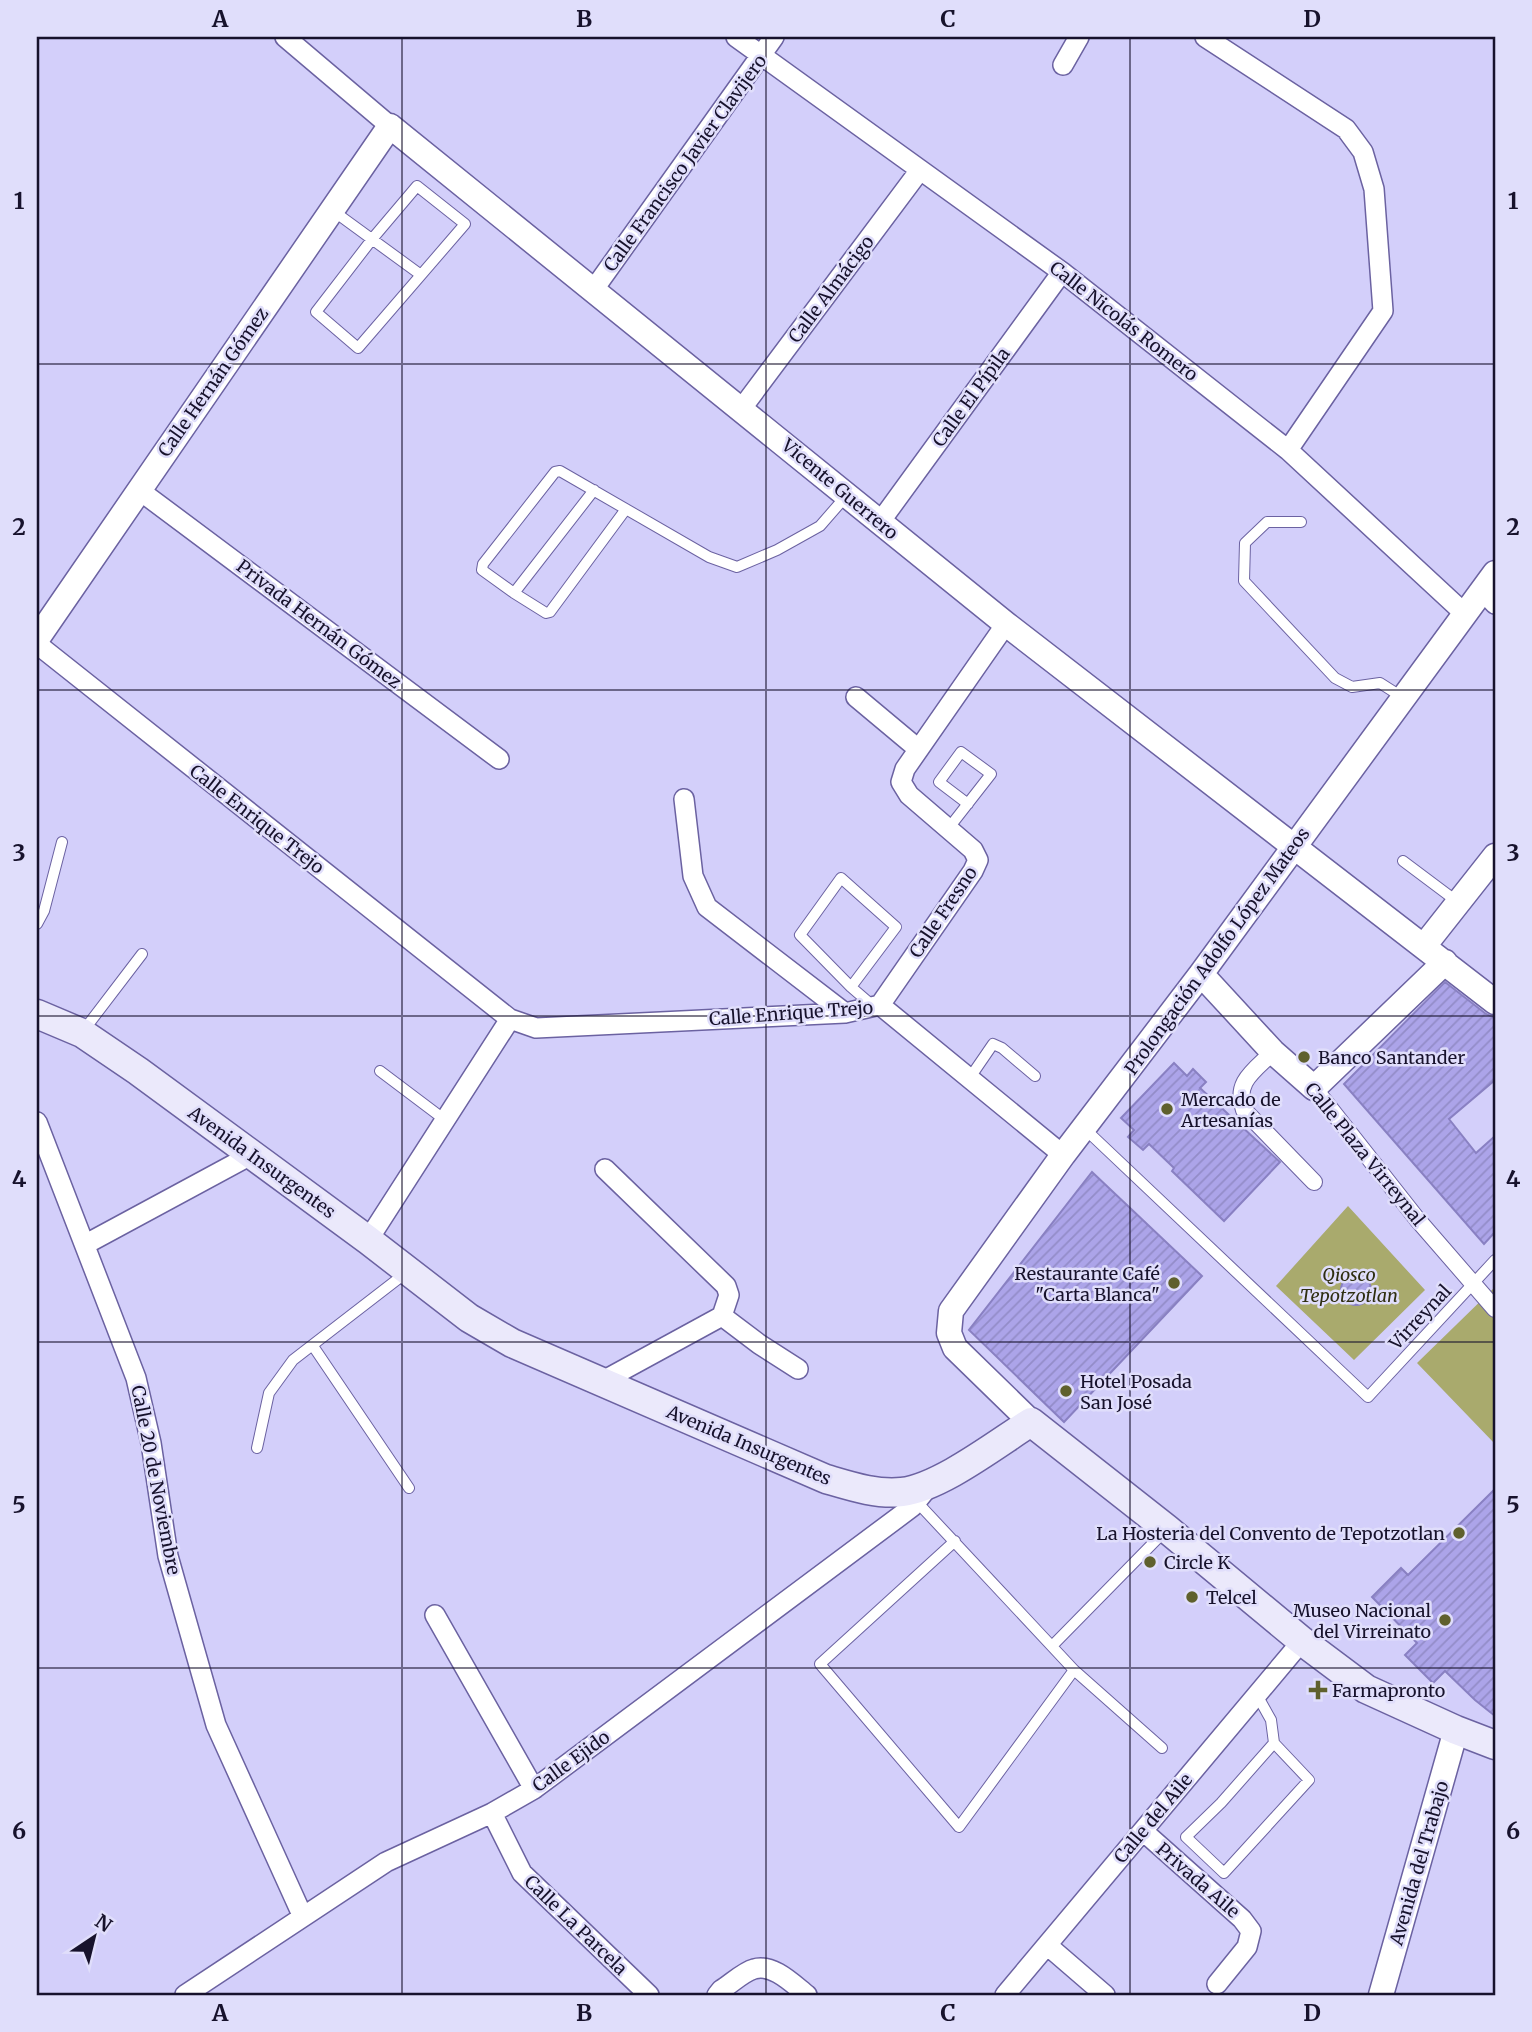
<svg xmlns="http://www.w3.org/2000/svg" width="1532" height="2032" viewBox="0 0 1532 2032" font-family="Merriweather,serif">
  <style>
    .green { fill: #a9aa6d }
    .building { fill: url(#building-hatch); stroke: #8980c2; stroke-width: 2 }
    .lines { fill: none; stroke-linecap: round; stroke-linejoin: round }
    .service-casing { stroke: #6b62a1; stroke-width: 12 }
    .pedestrian-casing { stroke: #6b62a1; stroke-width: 18 }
    .minor-casing { stroke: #6b62a1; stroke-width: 22 }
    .tertiary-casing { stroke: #6b62a1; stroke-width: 27 }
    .secondary-casing { stroke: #6b62a1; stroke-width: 31 }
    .service { stroke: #fff; stroke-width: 10 }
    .pedestrian { stroke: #fff; stroke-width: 16 }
    .minor { stroke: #fff; stroke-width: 19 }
    .tertiary { stroke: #fff; stroke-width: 24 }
    .secondary { stroke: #ebe9fb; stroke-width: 28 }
    .grid { fill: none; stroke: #17122c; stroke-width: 2; stroke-opacity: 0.55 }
    .poi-dot { fill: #5f602d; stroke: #e0defb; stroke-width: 2.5 }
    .labels { text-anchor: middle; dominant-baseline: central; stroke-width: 5; stroke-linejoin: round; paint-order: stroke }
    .street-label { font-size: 18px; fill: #17122c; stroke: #e0defb }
    .poi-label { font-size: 18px; fill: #17122c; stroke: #e0defb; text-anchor: start }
    .park-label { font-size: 18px; font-style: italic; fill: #2e2e10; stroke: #e0defb }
    .neatline { fill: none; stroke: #17122c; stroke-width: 2.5 }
    .grid-label { font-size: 23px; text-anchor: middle; font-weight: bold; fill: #17122c }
  </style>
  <defs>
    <pattern id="building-hatch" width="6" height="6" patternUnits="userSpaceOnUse" patternTransform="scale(1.75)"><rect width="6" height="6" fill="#aca4e9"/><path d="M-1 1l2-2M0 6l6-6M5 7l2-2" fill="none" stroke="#938cc8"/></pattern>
  </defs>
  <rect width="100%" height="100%" fill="#d3cffa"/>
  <path class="green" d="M1348,1206L1425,1290L1354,1360L1276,1286Z
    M1495,1287V1444L1417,1363Z"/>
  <path class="building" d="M1445,982L1486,1014L1495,1018V1080L1449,1119L1476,1153L1495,1136V1232L1484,1244L1344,1084Z
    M1174,1063L1187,1076L1193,1069L1206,1082L1200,1088L1280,1162L1224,1221L1172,1171L1174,1168L1149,1144L1143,1150L1128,1137L1134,1130L1121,1118Z
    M1092,1172L1202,1276L1064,1422L969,1330Z
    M1341 1290a15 15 0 1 1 30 0a15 15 0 1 1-30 0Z
    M1495,1489V1716L1475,1700L1445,1671L1433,1683L1405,1655L1417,1643L1372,1597L1401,1568L1408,1575Z"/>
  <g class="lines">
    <defs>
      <path id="service" d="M417,186L465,224L358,348L316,312L373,238Z
        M332,210L421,275
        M594,490L514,593L546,613L550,612L626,509
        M1301,522H1267L1245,543L1244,581L1335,678L1352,687L1380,683L1402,697
        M514,593L482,570L483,564L555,472L560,471L709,557L737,567L777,550L820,526L847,495
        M948,829L991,774L961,752L939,782L968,804
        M1403,861L1459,903
        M37,924L44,911L62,842
        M851,987L896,927L841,878L800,935L851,987L873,1006
        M84,1030L142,954
        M380,1071L445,1120
        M969,1079L993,1044L1002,1048L1035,1076
        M1085,1129L1368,1397L1495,1260
        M313,1346L409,1488
        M257,1448L269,1393L293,1360L407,1272
        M917,1502L1074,1670L959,1827L820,1664L955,1541
        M1052,1646L1164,1532
        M1074,1670L1162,1748
        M1257,1695L1271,1720L1274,1743L1309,1780L1224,1873L1186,1837L1221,1803L1274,1743"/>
      <path id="pedestrian" d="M1273,1052C1254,1071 1234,1082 1244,1110L1314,1182
        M1314,1088L1417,1219L1495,1309"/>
      <path id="minor" d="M285,37L390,126
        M736,37L1062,272L1288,450L1464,613
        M1205,37L1346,129L1363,152L1374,189L1383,311L1288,450
        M1063,65L1079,37
        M594,289L774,37
        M742,408L920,170
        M139,490L499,759
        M880,522L1062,272
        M1482,590L1495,604
        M37,644L510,1019L536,1028L845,1013L880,1005
        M856,697L917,748
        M684,799L693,876L707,907L845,1013
        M880,1005L973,871L978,860L973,850L909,795L901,782L905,769L1006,624
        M880,1005L1063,1155
        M37,1122L136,1378L151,1443L168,1556L216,1725L303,1917
        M368,1240L510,1019
        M86,1244L251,1155
        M722,1316L759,1344L798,1369
        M601,1382L722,1316L729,1295L726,1286L605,1169
        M435,1615L534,1789
        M492,1813L522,1873L649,1995
        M1143,1831L1242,1919L1251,1931L1247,1947L1217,1984
        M1047,1945L1105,1995
        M185,1995L386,1862L492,1813L534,1789L912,1507L929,1486
        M717,1995L721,1990C731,1984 743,1972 754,1969C773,1963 794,1985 807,1995
        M1005,1995L1302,1641"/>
      <path id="tertiary" d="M37,639L390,126L1006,624L1495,1002
        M1424,946L1495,856
        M1201,974L1273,1052L1314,1088L1445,962
        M1031,1422L955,1348L949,1333L951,1311L1063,1155L1201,974L1495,573
        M1381,1995L1456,1730"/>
      <path id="secondary" d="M37,1014L82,1033L138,1071L368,1240L469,1318L512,1343L826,1479C850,1486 877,1495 902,1492C941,1487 996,1444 1031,1422L1167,1529L1302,1641L1366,1689L1456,1730L1495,1745"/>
    </defs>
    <use href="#service" class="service-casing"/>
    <use href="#pedestrian" class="pedestrian-casing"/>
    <use href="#minor" class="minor-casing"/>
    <use href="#tertiary" class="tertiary-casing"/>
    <use href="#secondary" class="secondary-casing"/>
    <use href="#service" class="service"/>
    <use href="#pedestrian" class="pedestrian"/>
    <use href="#minor" class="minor"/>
    <use href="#tertiary" class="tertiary"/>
    <use href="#secondary" class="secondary"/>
  </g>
  <path class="grid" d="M402,37V1995M766,37V1995M1130,37V1995M37,364H1495M37,690H1495M37,1016H1495M37,1342H1495M37,1668H1495"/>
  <g class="poi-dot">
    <circle cx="1304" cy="1057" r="7"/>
    <circle cx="1167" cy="1109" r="7"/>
    <circle cx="1174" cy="1283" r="7"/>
    <circle cx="1066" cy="1391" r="7"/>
    <circle cx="1459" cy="1533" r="7"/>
    <circle cx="1150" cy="1562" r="7"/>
    <circle cx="1192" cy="1597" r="7"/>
    <circle cx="1445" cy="1620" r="7"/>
    <path d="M1314.5 1679.5h7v7h7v7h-7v7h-7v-7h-7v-7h7z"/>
  </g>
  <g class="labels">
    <g class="street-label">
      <text transform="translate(685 163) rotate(-54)">Calle Francisco Javier Clavijero</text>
      <text transform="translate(831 289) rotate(-53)">Calle Almácigo</text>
      <text transform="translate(1124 321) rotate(38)">Calle Nicolás Romero</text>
      <text transform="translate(213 382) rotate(-55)">Calle Hernán Gómez</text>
      <text transform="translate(971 397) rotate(-54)">Calle El Pípila</text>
      <text transform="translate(840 489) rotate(40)">Vicente Guerrero</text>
      <text transform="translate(319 624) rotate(37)">Privada Hernán Gómez</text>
      <text transform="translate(257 819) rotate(38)">Calle Enrique Trejo</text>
      <text transform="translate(943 912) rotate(-56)">Calle Fresno</text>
      <text transform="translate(1217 951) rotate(-54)">Prolongación Adolfo López Mateos</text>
      <text transform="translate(791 1013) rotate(-4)">Calle Enrique Trejo</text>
      <text transform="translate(1365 1154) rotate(51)">Calle Plaza Virreynal</text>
      <text transform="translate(262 1162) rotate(36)">Avenida Insurgentes</text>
      <text transform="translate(1420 1317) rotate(-47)">Virreynal</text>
      <text transform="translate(749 1445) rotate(23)">Avenida Insurgentes</text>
      <text transform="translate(156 1480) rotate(79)">Calle 20 de Noviembre</text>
      <text transform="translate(571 1761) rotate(-36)">Calle Ejido</text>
      <text transform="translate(1153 1818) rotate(-50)">Calle del Aile</text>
      <text transform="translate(1419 1863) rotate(-74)">Avenida del Trabajo</text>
      <text transform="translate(1198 1880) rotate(41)">Privada Aile</text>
      <text transform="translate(576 1925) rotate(44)">Calle La Parcela</text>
    </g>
    <g class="poi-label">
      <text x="1318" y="1057">Banco Santander</text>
      <text x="1181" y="1099">Mercado de<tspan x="1181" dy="21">Artesanías</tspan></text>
      <text x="1160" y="1273" text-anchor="end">Restaurante Café<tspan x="1160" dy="21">"Carta Blanca"</tspan></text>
      <text x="1080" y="1381">Hotel Posada<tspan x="1080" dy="21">San José</tspan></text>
      <text x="1445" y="1533" text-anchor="end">La Hosteria del Convento de Tepotzotlan</text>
      <text x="1164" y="1562">Circle K</text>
      <text x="1206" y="1597">Telcel</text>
      <text x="1431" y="1610" text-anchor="end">Museo Nacional<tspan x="1431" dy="21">del Virreinato</tspan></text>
      <text x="1332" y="1690">Farmapronto</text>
    </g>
    <g class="park-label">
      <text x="1349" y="1274">Qiosco<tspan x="1349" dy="21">Tepotzotlan</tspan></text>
    </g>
  </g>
  <rect width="1532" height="2032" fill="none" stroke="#e0defb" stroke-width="77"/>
  <g transform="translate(94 1937) rotate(35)" stroke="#e0defb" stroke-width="5" paint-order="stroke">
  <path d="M0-5L12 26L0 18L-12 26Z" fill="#17122c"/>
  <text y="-10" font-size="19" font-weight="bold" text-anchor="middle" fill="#17122c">N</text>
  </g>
  <rect x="38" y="38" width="1456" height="1956" class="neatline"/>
  <g class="grid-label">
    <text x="220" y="27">A</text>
    <text x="584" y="27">B</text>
    <text x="948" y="27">C</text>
    <text x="1312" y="27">D</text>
    <text x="19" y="209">1</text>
    <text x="1513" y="209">1</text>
    <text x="19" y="535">2</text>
    <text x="1513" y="535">2</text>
    <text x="19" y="861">3</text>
    <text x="1513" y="861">3</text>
    <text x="19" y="1187">4</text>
    <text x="1513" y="1187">4</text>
    <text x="19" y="1513">5</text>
    <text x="1513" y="1513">5</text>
    <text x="19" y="1839">6</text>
    <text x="1513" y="1839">6</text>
    <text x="220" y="2021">A</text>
    <text x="584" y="2021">B</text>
    <text x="948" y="2021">C</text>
    <text x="1312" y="2021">D</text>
  </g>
</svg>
